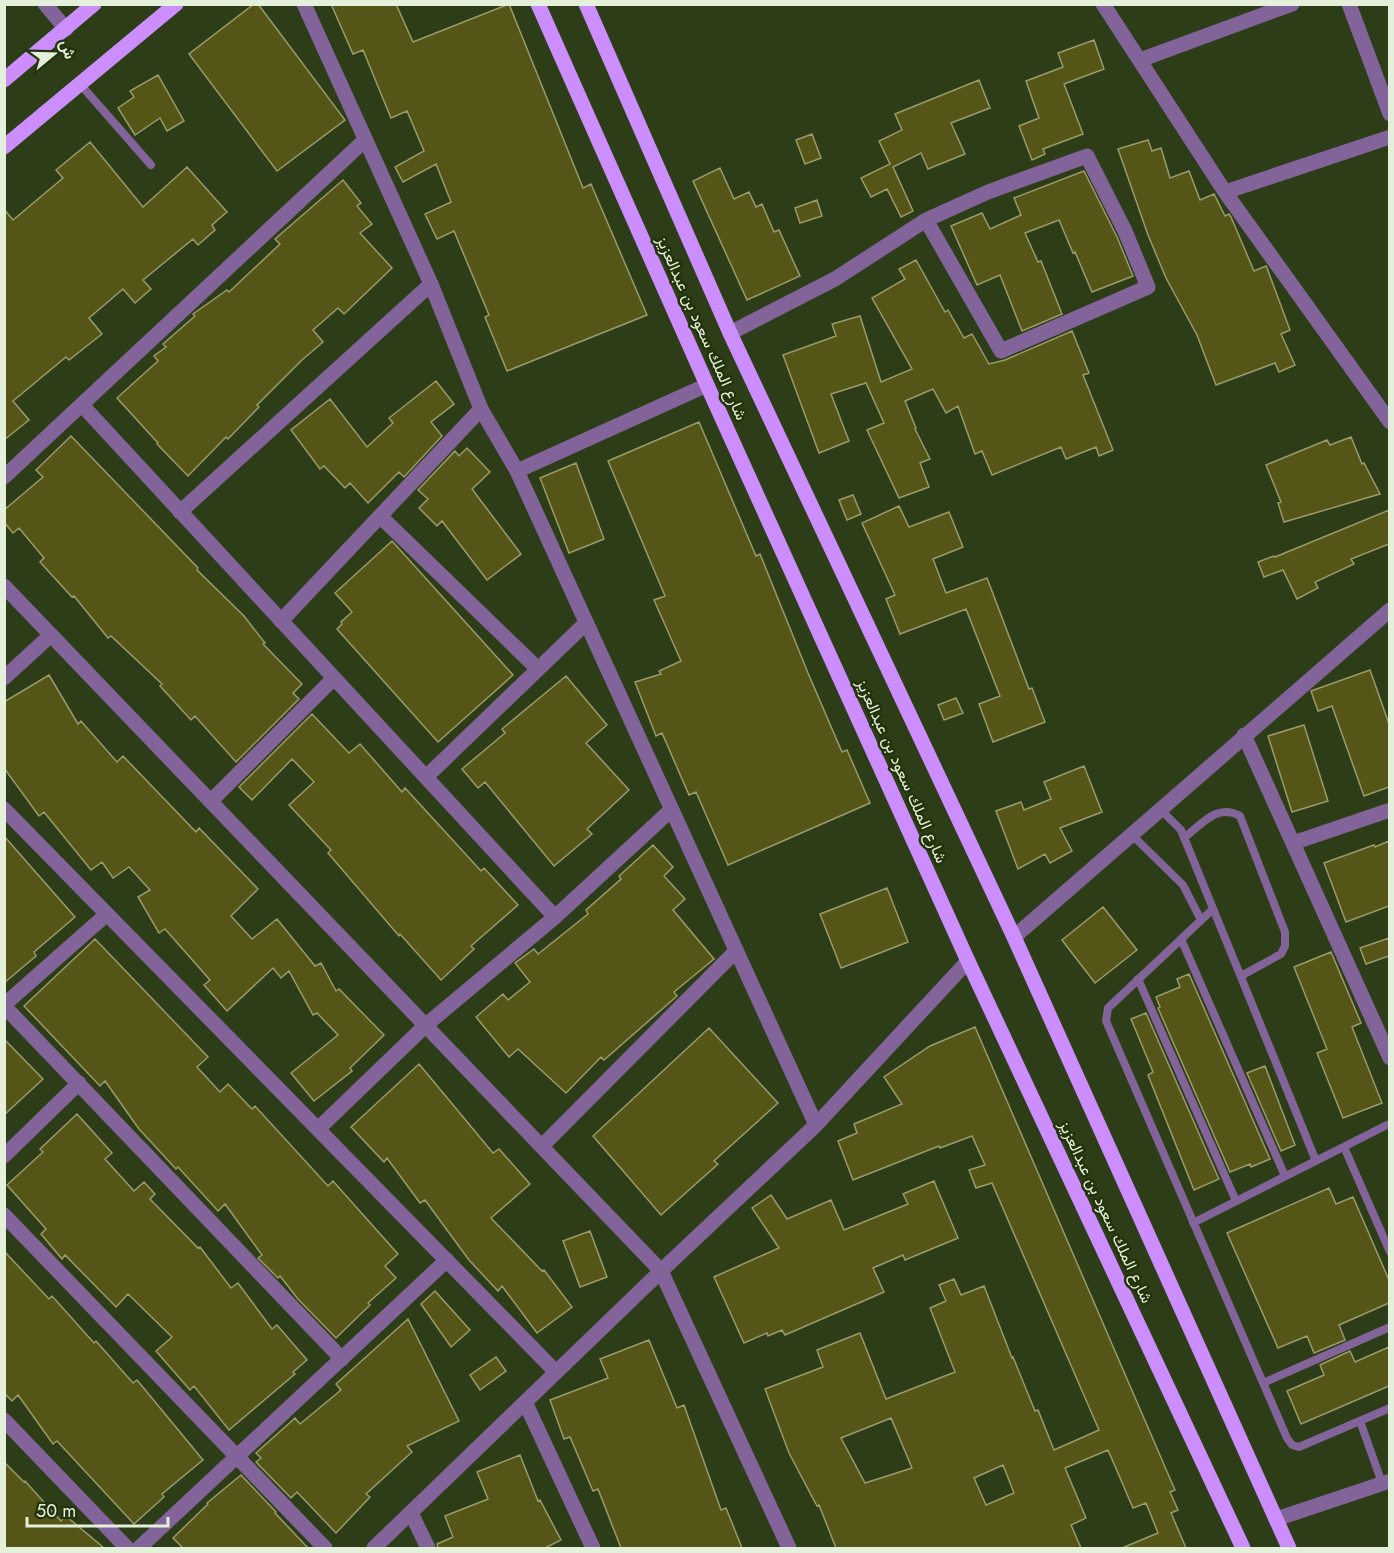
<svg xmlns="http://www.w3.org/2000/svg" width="1394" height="1553" viewBox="0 0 1394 1553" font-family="Jost,Vazirmatn,sans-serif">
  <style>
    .building { fill: #565518; stroke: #9a9b6c; stroke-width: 1.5; fill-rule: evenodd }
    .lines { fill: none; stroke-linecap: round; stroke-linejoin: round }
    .service { stroke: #82649b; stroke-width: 8 }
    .minor { stroke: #82649b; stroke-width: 15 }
    .tertiary { stroke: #82649b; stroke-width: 15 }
    .primary { stroke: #cc8efd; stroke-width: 15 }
    .labels { text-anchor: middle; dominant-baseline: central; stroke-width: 5; stroke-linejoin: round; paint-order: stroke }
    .street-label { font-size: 16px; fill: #e5f0da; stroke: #23330c }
  </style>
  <rect width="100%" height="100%" fill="#2d3d17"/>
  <path class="building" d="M254,4H258L345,120L277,171L189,54Z
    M331,4H396L413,42L509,4L583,188L591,184L647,315L507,371L485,317L489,315L454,231L437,239L425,214L451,202L436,164L403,182L395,167L424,151L407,111L391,118L363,50L353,54Z
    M1094,40L1104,69L1064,84L1083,134L1043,149L1045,154L1032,160L1019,126L1039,118L1026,81L1063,67L1058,53Z
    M158,75L184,121L167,131L160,118L135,135L118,108L134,97L130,91Z
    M979,80L990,108L951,123L965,154L928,169L921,153L893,167L913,211L901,217L887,189L871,197L861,178L890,164L879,141L902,130L895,114Z
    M812,134L821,158L805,164L796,140Z
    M1148,140L1152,151L1161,148L1170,178L1189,171L1200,200L1214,194L1225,216L1229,214L1231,217L1254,271L1266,266L1267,268L1290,330L1281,334L1295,365L1279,372L1275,363L1216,385L1197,335L1166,278L1148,235L1118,149Z
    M90,142L143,207L187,167L227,212L212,225L215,230L198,245L193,239L143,280L151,289L135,303L123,289L89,318L102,334L69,360L66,357L13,401L29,420L4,440V209L13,220L63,178L56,170Z
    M720,168L734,199L749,192L756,207L762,204L774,232L779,230L800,276L747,300L693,181Z
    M1084,171L1117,237L1133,276L1092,292L1075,252L1073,253L1059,220L1025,233L1038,262L1041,261L1062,314L1022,331L1000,275L977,285L951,226L982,213L990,229L1021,215L1014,198Z
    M343,180L361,203L357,206L372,224L360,233L392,268L344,314L338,308L313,330L323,342L302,360L257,405L259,407L228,439L226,437L188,476L157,444L158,443L117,398L158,361L154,356L166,347L163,344L195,316L193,314L227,290L229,292L280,244L275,239Z
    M817,200L822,216L800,223L795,208Z
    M916,260L945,312L948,310L964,338L972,334L989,364L1005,360L1072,331L1089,373L1083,375L1113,450L1099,456L1096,447L1066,459L1061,447L992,475L982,451L975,454L958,406L946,413L933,389L905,401L916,428L915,429L930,459L920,463L929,487L899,498L867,430L884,423L866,383L831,394L849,441L819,453L783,355L836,336L832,324L860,316L881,382L912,369L872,298L905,279L899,269Z
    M436,381L454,404L431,422L442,436L404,477L399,472L368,503L350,483L345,488L324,466L320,469L291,430L330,399L367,447L393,423L389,418Z
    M699,422L756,556L760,554L808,673L842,752L847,750L870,803L728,865L696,792L689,795L662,733L656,736L635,682L661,674L659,671L681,661L654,600L665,596L608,461Z
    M71,436L198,568L197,570L244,616L265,643L263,644L302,684L293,693L299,699L236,762L195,716L191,720L160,686L162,684L111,636L108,638L74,596L72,597L40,562L44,558L19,528L13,533L4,522V510L43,477L36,470Z
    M1351,437L1362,464L1364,463L1380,494L1284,522L1278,503L1281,502L1266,465L1327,440L1330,445Z
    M467,448L490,472L472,489L521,554L487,580L442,521L437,526L419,508L428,499L418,490L455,451L459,456Z
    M576,463L604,539L569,553L540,478Z
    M853,495L861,514L847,520L839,500Z
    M899,506L909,527L949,512L963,547L933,559L946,593L987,578L1029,689L1032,688L1045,722L993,742L979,704L1000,696L966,609L900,634L886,599L895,595L862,523Z
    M1389,510V544L1351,559L1354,564L1315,582L1318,588L1297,599L1283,570L1264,577L1258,562L1274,556L1275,557Z
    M392,541L513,675L438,742L337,629L342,624L341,622L352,612L335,593Z
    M1370,670L1389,724V787L1364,796L1332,706L1318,711L1311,691Z
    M49,675L78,724L81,721L117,762L123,756L196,832L199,828L258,889L231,916L252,939L277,919L315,966L321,963L336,991L339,989L384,1035L350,1068L352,1071L314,1101L291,1073L338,1035L317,1013L313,1015L289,971L281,978L273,968L227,1011L204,985L210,980L165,929L159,933L138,897L150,890L129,867L113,878L102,862L91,870L44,812L39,816L4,768V702Z
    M566,676L607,725L586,743L629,790L587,829L592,834L554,866L485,782L478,788L462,769L505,733L502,729Z
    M956,698L963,713L944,720L938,705Z
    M312,714L349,753L360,744L402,792L405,788L481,871L484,868L518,905L471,946L474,949L441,980L400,934L399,936L328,853L331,850L289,805L314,782L292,759L252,800L239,787Z
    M1304,725L1328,801L1292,812L1268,736Z
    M1084,766L1102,812L1060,828L1072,851L1050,863L1045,854L1018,869L996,811L1021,802L1024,810L1051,799L1044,782Z
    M4,836L75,917L34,952L36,956L4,983Z
    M1389,841V906L1346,922L1324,863L1374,845L1375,847Z
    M653,845L673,867L664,876L685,899L673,910L714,959L674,992L677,996L604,1060L601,1057L566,1093L518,1049L509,1057L476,1017L503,994L508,1000L530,982L515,963L534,949L538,954L588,914L586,910L621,879L619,876Z
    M887,888L908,942L841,968L820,914Z
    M1103,907L1137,950L1095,983L1062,940Z
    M1389,938V956L1366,964L1360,948Z
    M95,939L208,1057L197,1067L220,1092L228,1084L252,1109L255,1106L328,1186L333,1181L398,1254L385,1266L396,1278L368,1303L370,1305L336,1338L298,1299L280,1276L278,1278L258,1258L262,1255L225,1204L218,1211L178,1167L176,1169L139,1129L105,1081L100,1086L24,1006Z
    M1331,952L1361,1023L1352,1027L1382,1103L1343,1118L1317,1053L1327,1049L1294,967Z
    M1189,974L1270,1159L1251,1167L1250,1164L1230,1172L1158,1008L1160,1007L1156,997L1180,987L1177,979Z
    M1146,1013L1218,1177L1219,1179L1194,1190L1148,1075L1153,1072L1131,1019Z
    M975,1027L1175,1490L1170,1492L1178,1510L1171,1513L1186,1548H1122L1158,1533L1146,1503L1133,1508L1108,1450L1065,1468L1086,1518L1071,1525L1081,1548H836L819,1505L817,1506L789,1453L765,1389L823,1367L817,1350L860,1333L886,1399L955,1372L930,1308L946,1301L939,1285L954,1279L961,1295L984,1286L1012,1358L1013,1357L1035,1411L1038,1410L1054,1450L1099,1430L992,1183L976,1188L969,1170L985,1165L972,1136L940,1148L939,1146L853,1180L838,1141L857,1133L854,1124L902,1104L884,1077L930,1046ZM891,1418L912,1468L865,1483L841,1438ZM1003,1465L1014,1493L986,1505L974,1478Z
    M709,1028L778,1103L714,1161L718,1164L661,1215L593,1136Z
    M4,1039L43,1079L4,1115Z
    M419,1064L493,1153L499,1149L530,1184L491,1218L542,1271L544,1270L572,1307L537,1333L502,1286L498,1291L469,1260L425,1200L420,1203L387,1158L384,1162L351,1127Z
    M1265,1066L1295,1145L1281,1151L1247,1073Z
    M77,1114L112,1153L105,1159L134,1191L144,1182L155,1194L150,1199L198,1248L200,1247L231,1288L238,1283L272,1329L277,1325L307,1360L293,1372L295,1374L229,1430L194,1386L190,1390L156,1351L172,1337L128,1294L116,1307L65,1255L62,1259L41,1234L46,1229L7,1185L43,1152L40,1149Z
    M934,1181L958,1238L905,1260L903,1255L873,1268L884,1292L785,1335L782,1330L768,1336L767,1333L744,1343L714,1277L779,1248L752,1208L771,1195L787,1219L831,1200L844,1230L908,1204L903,1194Z
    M1329,1188L1336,1204L1353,1197L1389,1280V1303L1339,1325L1345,1340L1314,1353L1307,1336L1278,1348L1227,1233Z
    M590,1231L607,1277L580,1287L563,1241Z
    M4,1251L49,1299L52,1296L94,1343L96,1341L133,1383L137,1380L203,1460L162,1494L164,1497L134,1524L57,1441L53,1444L18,1395L12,1401L4,1393Z
    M435,1291L470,1330L451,1347L421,1304Z
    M408,1319L459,1421L407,1446L412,1452L366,1494L370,1497L336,1533L297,1492L291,1498L256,1462L261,1458L256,1453L295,1418L300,1424L341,1390L336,1384Z
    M649,1340L677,1408L684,1405L721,1510L726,1508L742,1548H621L598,1489L593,1491L570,1437L564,1439L550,1400L608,1378L600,1359Z
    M1389,1347V1386L1301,1424L1287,1391L1324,1375L1320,1365L1350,1351L1355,1362Z
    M496,1357L506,1371L480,1390L470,1375Z
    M520,1455L538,1501L540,1500L561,1540L545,1548H438L437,1544L453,1537L445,1516L488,1499L477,1472Z
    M4,1462L24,1482L25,1481L61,1521L66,1516L104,1548H4Z
    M241,1475L276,1512L275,1513L308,1548H183L173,1538L208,1504L207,1503Z"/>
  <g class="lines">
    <path class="service" d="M80,84L151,165
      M1160,809L1181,830L1316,1161
      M1131,834L1183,885L1201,920
      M1184,838C1202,824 1217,803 1240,816L1285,932V946L1281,954L1241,976
      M1213,909L1108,1008L1106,1021L1287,1438L1292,1445L1299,1447L1390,1408
      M1181,939L1285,1176
      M1138,979L1236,1201
      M1344,1147L1390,1252
      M1193,1223L1387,1125
      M1263,1383L1390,1327
      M1360,1421L1382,1483"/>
    <path class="minor" d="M45,4L66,29
      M1103,4L1225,192L1390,422
      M1349,4L1390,114
      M1140,60L1292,4
      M1225,192L1390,137
      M730,333L835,279L926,220L988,192L1087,156L1125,231L1148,287L1001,351L926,220
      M82,405L555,917
      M517,471L707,385
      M4,477L365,140
      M180,512L431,284
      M380,516L538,669
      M281,621L481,409
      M1244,735L1390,1058
      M426,777L586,623
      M211,801L334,678
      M4,809L556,1372
      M1293,843L1390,810
      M1014,937L1390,610
      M4,1005L107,914
      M4,1006L342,1359
      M318,1129L426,1025L555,917L671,810
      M542,1146L736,951
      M4,1156L79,1083
      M4,1215L325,1548
      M4,1420L127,1548
      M411,1513L428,1548
      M1276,1519L1390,1481
      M139,1548L447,1260"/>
    <path class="tertiary" d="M304,4L431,284L481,409L517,471L816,1125
      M4,586L661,1271L789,1548
      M4,678L51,635
      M525,1402L593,1548
      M374,1548L661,1271L816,1125L968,961"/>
    <path class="primary" d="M538,4L707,385L968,961L1243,1548
      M586,4L730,333L1014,937L1289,1548
      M4,80L94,4
      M4,147L176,4"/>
  </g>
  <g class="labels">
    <g class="street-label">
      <text transform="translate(702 328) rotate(66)">شارع الملك سعود بن عبدالعزيز</text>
      <text transform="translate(902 771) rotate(66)">شارع الملك سعود بن عبدالعزيز</text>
      <text transform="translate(1106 1212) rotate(65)">شارع الملك سعود بن عبدالعزيز</text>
    </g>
  </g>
  <rect width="1394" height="1553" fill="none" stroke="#e5f0da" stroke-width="12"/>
  <g transform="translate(54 54) rotate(71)" stroke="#23330c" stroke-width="4.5" paint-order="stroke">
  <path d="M0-4.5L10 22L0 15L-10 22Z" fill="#e5f0da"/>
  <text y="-9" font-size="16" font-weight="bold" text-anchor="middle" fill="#e5f0da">ش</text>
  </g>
  <path d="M27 1517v9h141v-9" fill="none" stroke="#e5f0da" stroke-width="3"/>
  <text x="36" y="1517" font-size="18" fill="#e5f0da" stroke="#23330c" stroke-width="4.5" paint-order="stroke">50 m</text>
</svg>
